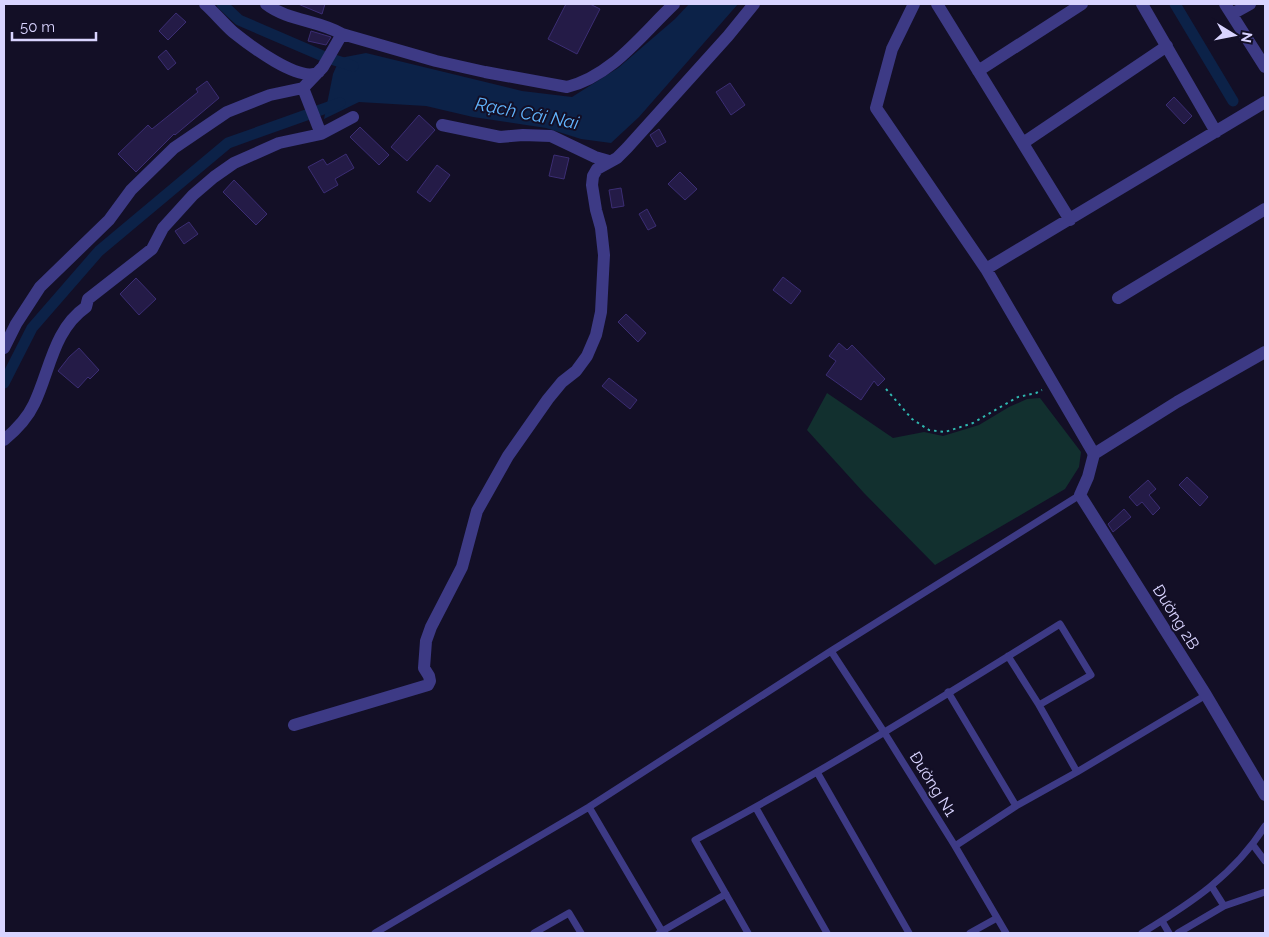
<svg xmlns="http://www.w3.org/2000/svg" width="1269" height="937" viewBox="0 0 1269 937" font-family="Raleway,sans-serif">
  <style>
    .green { fill: #12302f }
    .water { fill: #0c2248 }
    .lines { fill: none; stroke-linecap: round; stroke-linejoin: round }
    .canal { stroke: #0c2248; stroke-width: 11 }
    .building { fill: #241b47; stroke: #3b2d73 }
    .path { stroke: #2fb8b0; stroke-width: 2; stroke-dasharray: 2.5 4; stroke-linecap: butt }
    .service { stroke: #3d3a85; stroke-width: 7 }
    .minor { stroke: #3d3a85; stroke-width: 12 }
    .tertiary { stroke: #3d3a85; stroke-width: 12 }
    .labels { text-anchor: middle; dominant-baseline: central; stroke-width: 4; stroke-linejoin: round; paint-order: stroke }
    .street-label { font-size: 16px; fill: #d9d4ff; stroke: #130f26 }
    .water-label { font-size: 18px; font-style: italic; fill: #62b6ff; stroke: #130f26 }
  </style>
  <rect width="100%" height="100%" fill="#130f26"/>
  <path class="green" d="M827,393L893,438L924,432L943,436L979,425L1009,407L1027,399L1040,398L1081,452L1079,467L1065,489L935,565L864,493L807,430Z"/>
  <path class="water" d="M689,4H738L639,117L611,143L581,139L546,128L473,117L426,106L359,102L324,119L333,74L340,58L366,53L522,91L572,97L618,68L675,19Z"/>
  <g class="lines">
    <path class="canal" d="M222,4L239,20L325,57L353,66
      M1175,4L1233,101
      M4,383L32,328L99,251L228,143L340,103"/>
  </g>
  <path class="building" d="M298,4H325L322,14Z
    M566,4H590L600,9L577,54L548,39Z
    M176,13L186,22L168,40L159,31Z
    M311,31L331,37L326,45L308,41Z
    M166,50L176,63L168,70L158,57Z
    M207,81L219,98L175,135L174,134L136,172L118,154L148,125L152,129L198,92L196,89Z
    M730,83L745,105L731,115L716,92Z
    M1174,97L1192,116L1184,124L1166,105Z
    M419,115L435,130L407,161L391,147Z
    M360,127L389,155L379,165L350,137Z
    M659,129L666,142L657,147L650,135Z
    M346,154L354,168L335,179L338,185L324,193L308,167L323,159L327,165Z
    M554,155L569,158L564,179L549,176Z
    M437,165L450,175L430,202L417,192Z
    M680,172L697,189L685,200L668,184Z
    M234,180L267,214L256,225L223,192Z
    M621,188L624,206L612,208L609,190Z
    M647,209L656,226L648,230L639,214Z
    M189,222L198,234L184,244L175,231Z
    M783,277L801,291L791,304L773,290Z
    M136,278L156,299L139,315L120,294Z
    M626,314L646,333L638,342L618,322Z
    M839,343L847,350L852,345L885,379L878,386L874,381L861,400L826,375L836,361L829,356Z
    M79,348L99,370L90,379L88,377L78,388L58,371L69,357Z
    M609,378L637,400L630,409L602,386Z
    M1187,477L1208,497L1200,506L1179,485Z
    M1148,480L1156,489L1149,495L1160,508L1153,515L1142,502L1137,506L1129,497Z
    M1124,509L1131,517L1113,532L1108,524Z"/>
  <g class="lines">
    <path class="path" d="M886,389L912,419L929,430L945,432L973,423L1018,397L1036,393L1042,390"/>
    <path class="service" d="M831,651L884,732L955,846L1006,933
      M1008,656L1039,705
      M948,692L1016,806
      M817,772L909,933
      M589,807L663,933
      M756,808L827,933
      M1253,845L1265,861
      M955,846L1016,806L1077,772L1206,695
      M1212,887L1224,906
      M1162,921L1169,933
      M375,933L589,807L831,651L1080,495
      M534,933L569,913L581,933
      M659,933L726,894
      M748,933L695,840C819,774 940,699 1060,624L1091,675L1039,705L1077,772
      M970,933L997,918
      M1142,933C1191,903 1234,875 1265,826
      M1178,933L1224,906L1265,892"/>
    <path class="minor" d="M205,4C215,13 223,23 233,32C248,44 300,84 319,72
      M266,4C288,21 318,20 342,34L436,61L485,72L567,87C612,76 642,34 674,4
      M914,4L892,49L876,108L986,269L1094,454
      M937,4L1070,220
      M1142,4L1216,132
      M1225,4L1265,67
      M1232,14L1250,4
      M978,71L1082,4
      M442,125L500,137L523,135L551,136L595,157L609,161
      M321,134L303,88L323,67L342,34
      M1023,143L1167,46
      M986,269L1265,102
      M1118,298L1265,209
      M4,348L16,324L40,287L109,220L131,190L174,148L227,112L270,95L303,88
      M4,440C16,430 27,419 34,404C50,371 53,330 86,307L88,299L152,249L163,228L193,195L214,177L234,163L279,143L321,134L353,117
      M294,725L428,685L430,681L429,676L424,668L426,641L431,627L462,567L477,511L508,456L548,399L562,382L576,371L587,356L596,335L601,312L604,255L601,228L596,210L592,185L593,176L597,169L617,158L627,148L728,36L754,4"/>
    <path class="tertiary" d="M1265,352L1177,402L1094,454L1088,477L1080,495L1206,695L1265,795"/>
  </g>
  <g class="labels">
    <g class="street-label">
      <text transform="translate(1176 617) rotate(58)">Đường 2B</text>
      <text transform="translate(933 784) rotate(58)">Đường N1</text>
    </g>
    <g class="water-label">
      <text transform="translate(527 113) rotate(11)">Rạch Cái Nai</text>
    </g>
  </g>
  <rect width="1269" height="937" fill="none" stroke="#d9d4ff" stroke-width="10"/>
  <g transform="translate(1234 35) rotate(100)" stroke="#130f26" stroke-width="4" paint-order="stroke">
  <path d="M0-4L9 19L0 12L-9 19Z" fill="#d9d4ff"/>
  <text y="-8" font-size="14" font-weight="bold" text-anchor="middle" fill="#d9d4ff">N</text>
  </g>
  <path d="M12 32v8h84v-8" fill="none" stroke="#d9d4ff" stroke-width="2.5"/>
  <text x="20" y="32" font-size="15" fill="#d9d4ff" stroke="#130f26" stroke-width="4" paint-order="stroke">50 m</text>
</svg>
